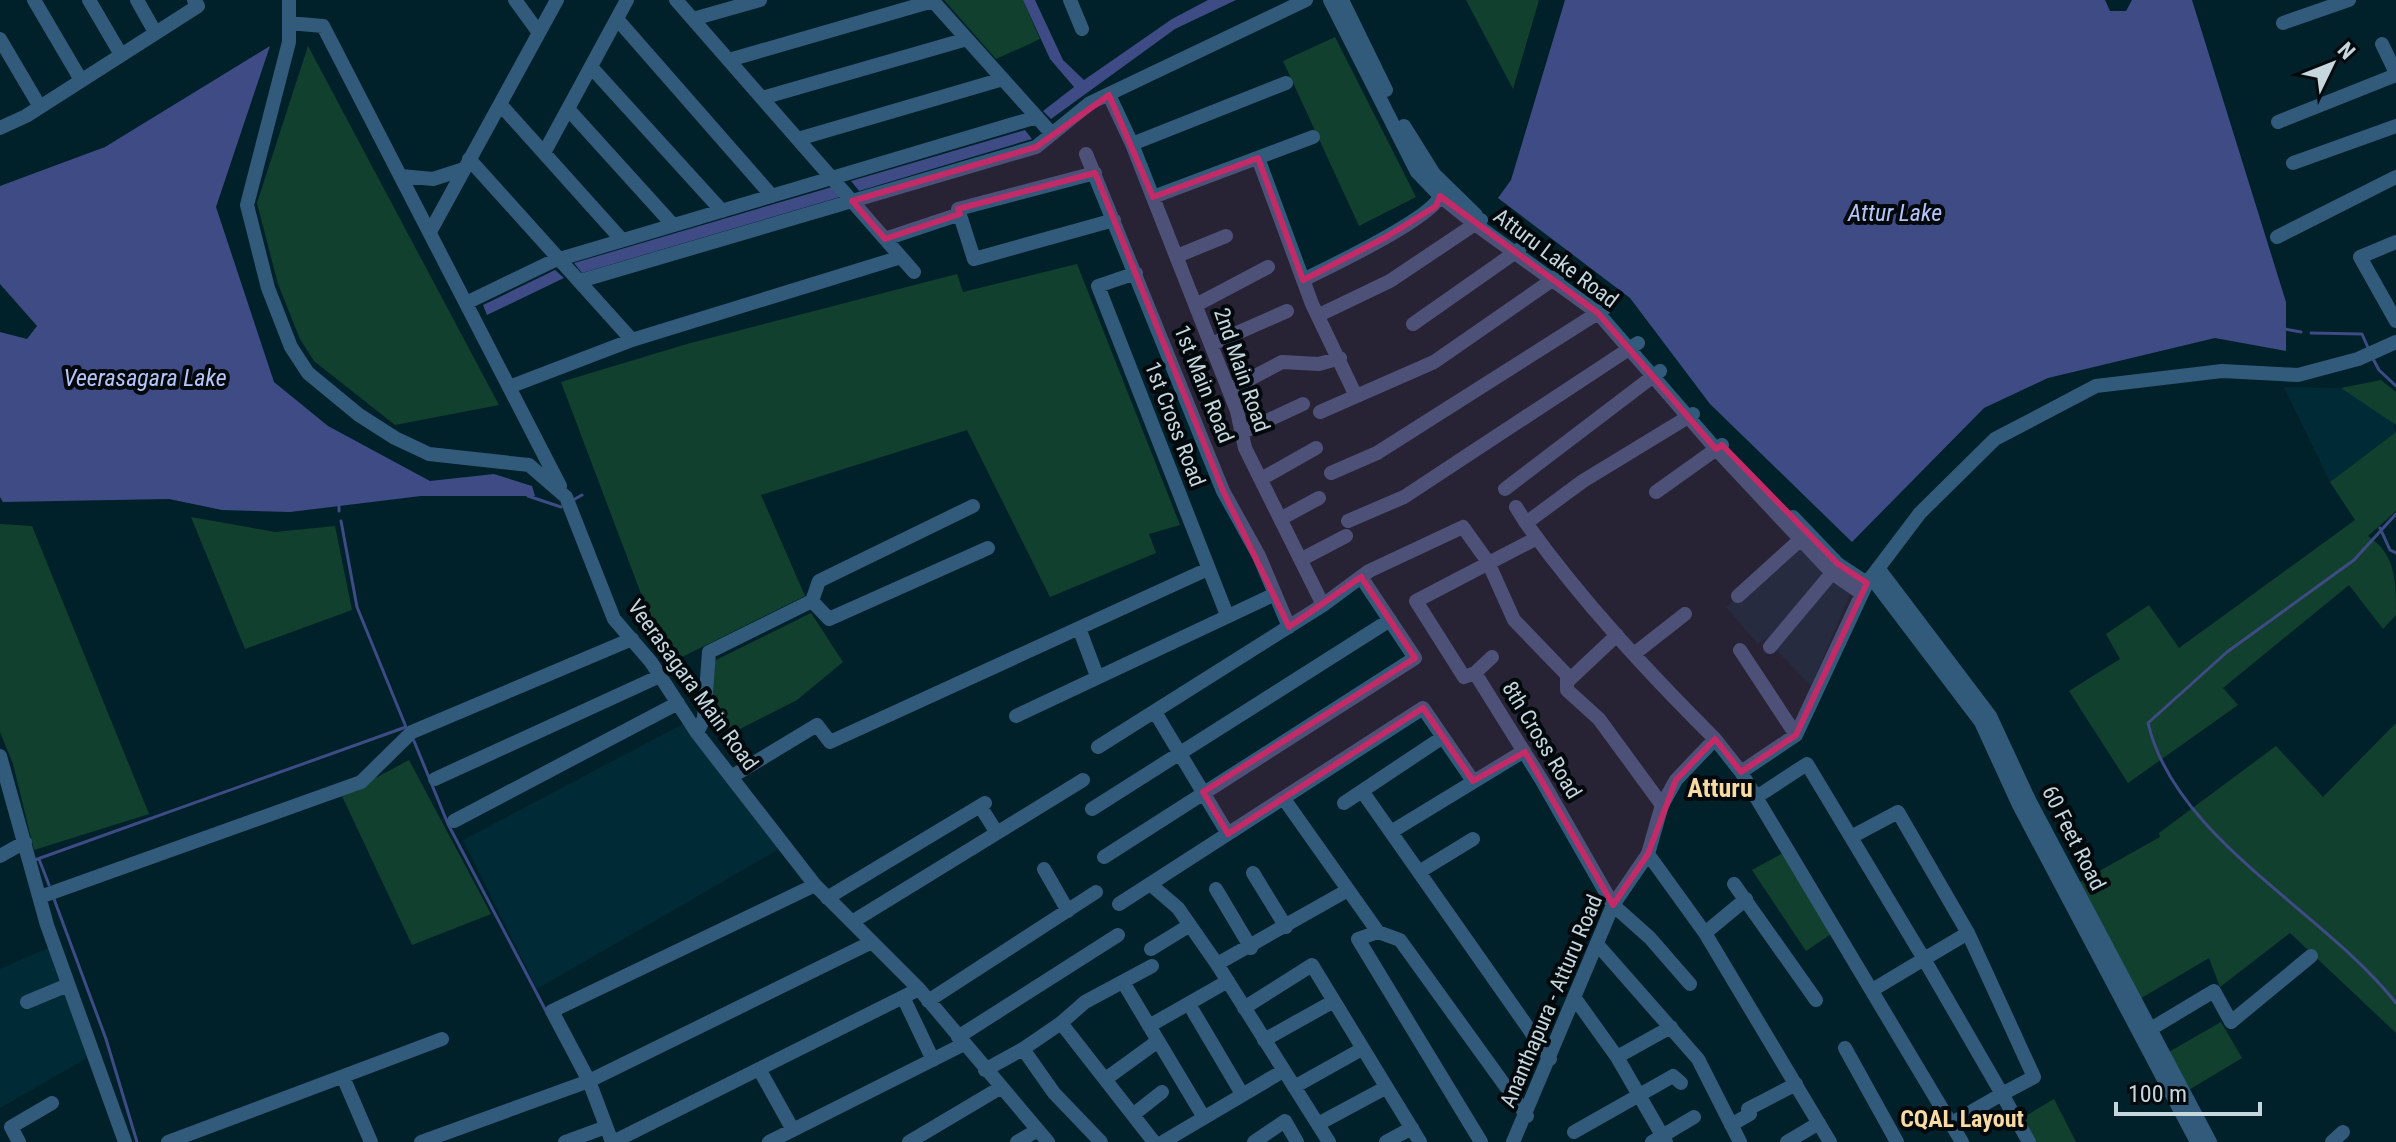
<svg xmlns="http://www.w3.org/2000/svg" width="2396" height="1142" viewBox="0 0 2396 1142" font-family="'Roboto Condensed',sans-serif">
  <style>
    .built { fill: #002b36 }
    .green { fill: #12402e }
    .water { fill: #3e4b85 }
    .lines { fill: none; stroke-linecap: round; stroke-linejoin: round }
    .stream { stroke: #3e4b85; stroke-width: 3 }
    .minor { stroke: #315a7b; stroke-width: 14 }
    .marked { fill: #c22b68; fill-opacity: 0.2; stroke: #c22b68; stroke-width: 6; stroke-linejoin: round }
    .labels { text-anchor: middle; dominant-baseline: central; stroke-width: 8; stroke-linejoin: round; paint-order: stroke }
    .street-label { font-size: 22px; fill: #c5d6dc; stroke: #01090c }
    .water-label { font-size: 24px; font-style: italic; fill: #b5c5fa; stroke: #01090c }
    .neighbourhood-label { font-size: 24px; font-weight: bold; fill: #f9daa2; stroke: #01090c }
    .quarter-label { font-size: 26px; font-weight: bold; fill: #f9daa2; stroke: #01090c }
  </style>
  <rect width="100%" height="100%" fill="#002129"/>
  <path class="built" d="M2284,387L2341,388L2391,418L2396,432L2330,482Z
    M1798,548L1850,594L1811,686L1765,638L1758,644L1726,607Z
    M683,724L779,849L537,989L463,840Z
    M50,947L87,1058L0,1108V969Z"/>
  <path class="green" d="M944,0H1023L1040,39L996,59Z
    M1466,0H1539L1513,89Z
    M1335,37L1416,197L1359,226L1283,61Z
    M308,46L499,405L395,425L314,361L300,339L278,284L257,203Z
    M1077,264L1180,525L1149,534L1156,553L1050,597L967,430L761,495L805,596L678,659L654,628L561,382L687,344L957,274L963,292Z
    M2381,380L2396,392V425L2341,388Z
    M2396,432V511L2368,536C2396,555 2396,580 2396,615L2383,629L2349,585L2223,688L2238,705L2128,783L2069,691L2120,659L2106,634L2149,605L2179,648L2355,520L2330,482Z
    M191,517L275,532L335,526L352,610L245,649Z
    M0,524L32,526L149,814L34,850L13,764L0,732Z
    M811,613L843,662L797,700L722,738L709,721L712,662Z
    M2396,723V1033L2290,933L2220,987L2209,958L2138,1000L2078,883L2160,837L2159,833L2276,746L2323,797Z
    M409,760L491,914L412,945L342,796Z
    M1785,852L1834,932L1806,951L1752,870Z
    M2221,1022L2242,1058L2187,1091L2167,1053Z
    M2054,1099L2076,1142H2035L2022,1118Z"/>
  <path class="water" d="M1023,0H1035L1063,60L1084,80L1172,19L1208,0H1236L1175,29L1051,119L1043,111L1074,87L1050,59Z
    M1565,0H2105L2110,11H2126L2132,0H2192L2286,302V351L2215,338L2048,378L1984,408L1852,542L1710,404L1630,298L1498,198L1511,180Z
    M270,46L216,207L274,382L328,426L430,481L494,474L532,486L535,496H421L290,512L222,510L169,499L3,502L0,497V332L27,339L37,326L0,284V186L105,147Z
    M1025,130L1032,139L859,191L851,181Z
    M832,187L840,197L582,273L574,263Z
    M555,270L564,278L487,315L483,305Z"/>
  <g class="lines">
    <path class="stream" d="M2285,329L2301,332
      M2311,333L2362,334L2369,350
      M2372,357L2379,370L2396,386
      M528,496L561,507
      M573,500L582,495
      M339,506V511
      M2396,514L2354,560L2227,652L2148,723C2175,839 2324,911 2396,1003
      M2380,528L2390,550L2396,553
      M414,741L448,824L547,1013
      M39,859L49,885
      M32,861L406,727L357,607L341,521
      M54,899L106,1039L137,1142"/>
    <path class="minor" d="M34,0L81,80
      M89,0L120,53
      M137,0L155,32
      M289,0V42L247,205L268,288L291,347L308,373L359,415L395,438L429,454L529,465L566,497L614,619L651,662L697,733L815,885L919,989L1048,1142
      M515,0L539,33
      M676,0L914,272
      M932,0L1052,134
      M1070,0L1082,29
      M1330,0L1417,172L1440,196L1475,224L1598,313L1716,449L1832,573L1861,593
      M1342,0L1386,90
      M617,19L772,196
      M693,19L760,0
      M289,23L323,26L560,486
      M2283,23L2349,0
      M0,39L40,107
      M2382,44L2396,73
      M729,60L933,1
      M591,67L722,211
      M1109,95L1132,144L1286,83
      M762,98L967,39
      M500,104L622,240
      M568,109L673,225
      M2278,122L2396,75
      M1404,126L1434,174L1476,215
      M0,128L26,116L198,6L194,0
      M798,139L1003,79
      M1132,144L1237,411L1245,448L1323,605
      M544,153L627,0
      M1086,154L1223,491L1259,556L1289,627
      M1258,158L1312,304L1356,396
      M469,159L632,340
      M2293,163L2396,126
      M1095,173L958,209L974,259L1114,220
      M401,176L433,179L464,169
      M1153,197L1313,137
      M430,232L557,0
      M2277,237L2396,177
      M885,239L960,214
      M2396,242L2360,257L2396,321
      M1177,256L1226,236
      M1136,273L1098,286L1227,615
      M1303,280C1329,267 1431,219 1440,196
      M580,281L1036,147L1090,103L1306,0
      M466,303L553,261L1037,117
      M1196,305L1268,267
      M1319,315L1390,281L1481,220
      M1413,324L1520,249
      M1212,344L1287,311
      M509,387L632,340L901,257
      M1229,390L1282,362L1319,364L1340,358
      M1320,412L1434,362L1558,276
      M1693,414L1583,481L1526,523C1582,601 1647,671 1715,739
      M1243,432L1303,404
      M1331,473L1377,453L1604,309
      M1261,479L1316,448
      M1505,489L1660,371
      M1656,492L1722,445
      M1516,507L1526,523
      M1793,517L1838,564L1867,583
      M1282,518L1319,498
      M1348,521L1404,497L1638,343
      M1537,538L1416,601L1464,677L1475,673L1541,779L1613,905L1650,938L1690,984
      M1302,559L1346,536
      M1878,568L1990,716L2029,800L2210,1142
      M1871,577L1981,722L2019,805L2197,1142
      M1738,596L1801,539
      M812,601L819,581L973,506
      M1079,628L1097,676
      M1770,647L1832,573
      M1740,650L1796,735
      M1634,654L1685,614
      M1475,673L1492,657
      M1567,682L1617,635
      M1155,712L1228,834
      M1016,716L1275,594
      M697,733L704,718L709,652L812,601L829,619L988,548
      M1098,747L1323,605L1369,571L1463,527L1488,562L1514,620L1567,675V690L1599,719L1662,805
      M0,756L47,925L125,1142
      M1741,772L1962,1142
      M731,777L817,725L830,742L1208,569
      M435,779L660,676
      M1362,791L1550,1059
      M1758,796L1807,764L1924,959L1874,989
      M1284,799L1378,932L1400,940L1527,1116
      M1344,803L1443,737
      M980,806L997,833
      M1092,809L1390,620
      M454,821L678,703
      M1391,832L1524,751
      M1853,836L1898,812L1968,933L1924,959L2002,1094L2034,1077L1968,933
      M1648,854L1705,933L1830,1142
      M0,856L25,842
      M1104,857L1415,658L1361,577
      M1044,869L1068,911
      M1419,872L1473,839
      M1253,873L1286,927
      M1150,884L1178,908L1217,964L1329,1142
      M1734,884L1816,1000
      M1216,889L1251,948
      M40,897L361,782L412,732L632,639
      M827,898L985,803
      M1119,904L1423,708L1473,781
      M852,922L1083,780
      M1378,932L1358,939L1481,1142
      M1705,933L1746,899
      M1597,944L1698,1059L1740,1142
      M1151,949L1190,925
      M1217,964L1348,890
      M1123,982L1203,1116
      M903,997L933,1060
      M1574,997L1617,1057L1666,1142
      M928,1001L1096,892
      M27,1002L68,985
      M1244,1008L1312,965L1420,1142
      M1193,1011L1242,1094
      M1061,1023L1085,1002L1152,966
      M1149,1026L1228,981
      M2149,1030L2214,991L2231,1022L2311,956
      M958,1037L1118,935
      M1264,1040L1334,1001
      M1845,1048L1897,1142
      M1023,1049L1061,1023L1154,1142
      M1617,1057L1671,1027
      M759,1069L793,1130
      M985,1070L1023,1049L1054,1093L1101,1142
      M343,1077L371,1142
      M1107,1078L1158,1041
      M1294,1087L1362,1049
      M1134,1114L1162,1092
      M1318,1124L1385,1088
      M1950,1124L2002,1094L2029,1142
      M1731,1125L1750,1114L1748,1109L1796,1084
      M1574,1132L1673,1076L1681,1083
      M19,1142L11,1127L52,1103
      M168,1142L442,1039
      M421,1142L589,1081L872,942
      M565,1142L606,1127
      M612,1142L589,1081L552,1011L815,885
      M613,1142L919,989
      M769,1142L964,1044
      M909,1142L1000,1088
      M1017,1142L1038,1130
      M1163,1142L1283,1071
      M1254,1142L1285,1121L1297,1142
      M1386,1142L1412,1128
      M1513,1142L1613,905L1648,854L1662,805L1676,780L1715,739L1741,772L1796,735L1867,583L1920,513L1995,439L2096,386L2222,371L2298,375L2358,359L2396,342
      M1652,1142L1694,1117
      M1787,1142L1819,1123
      M2332,1142L2343,1132"/>
  </g>
  <path class="marked" d="M1109,95L1153,197L1258,158L1303,280L1386,237L1436,206L1440,196L1598,313L1716,449L1722,445L1838,564L1867,583L1796,735L1741,772L1715,739L1676,780L1648,854L1613,905L1525,752L1473,781L1423,708L1228,834L1203,792L1415,658L1361,577L1289,627L1223,491L1095,173L958,209L960,214L885,239L852,201L1036,147Z"/>
  <g class="labels">
    <g class="street-label">
      <text transform="translate(1556 258) rotate(37)">Atturu Lake Road</text>
      <text transform="translate(1242 370) rotate(71)">2nd Main Road</text>
      <text transform="translate(1204 384) rotate(68)">1st Main Road</text>
      <text transform="translate(1175 424) rotate(69)">1st Cross Road</text>
      <text transform="translate(693 685) rotate(54)">Veerasagara Main Road</text>
      <text transform="translate(1542 740) rotate(59)">8th Cross Road</text>
      <text transform="translate(2074 838) rotate(63)">60 Feet Road</text>
      <text transform="translate(1551 1001) rotate(-67)">Ananthapura - Atturu Road</text>
    </g>
    <g class="water-label">
      <text x="1895" y="213">Attur Lake</text>
      <text x="145" y="378">Veerasagara Lake</text>
    </g>
    <g class="neighbourhood-label">
      <text x="1962" y="1119">CQAL Layout</text>
    </g>
    <g class="quarter-label">
      <text x="1720" y="788">Atturu</text>
    </g>
  </g>
  <g transform="translate(2332 64) rotate(47)" stroke="#01090c" stroke-width="6" paint-order="stroke">
  <path d="M0-6L14 30L0 20L-14 30Z" fill="#c5d6dc"/>
  <text y="-12" font-size="22" font-weight="bold" text-anchor="middle" fill="#c5d6dc">N</text>
  </g>
  <path d="M2116 1102v12h144v-12" fill="none" stroke="#c5d6dc" stroke-width="4"/>
  <text x="2128" y="1102" font-size="24" fill="#c5d6dc" stroke="#01090c" stroke-width="6" paint-order="stroke">100 m</text>
</svg>
